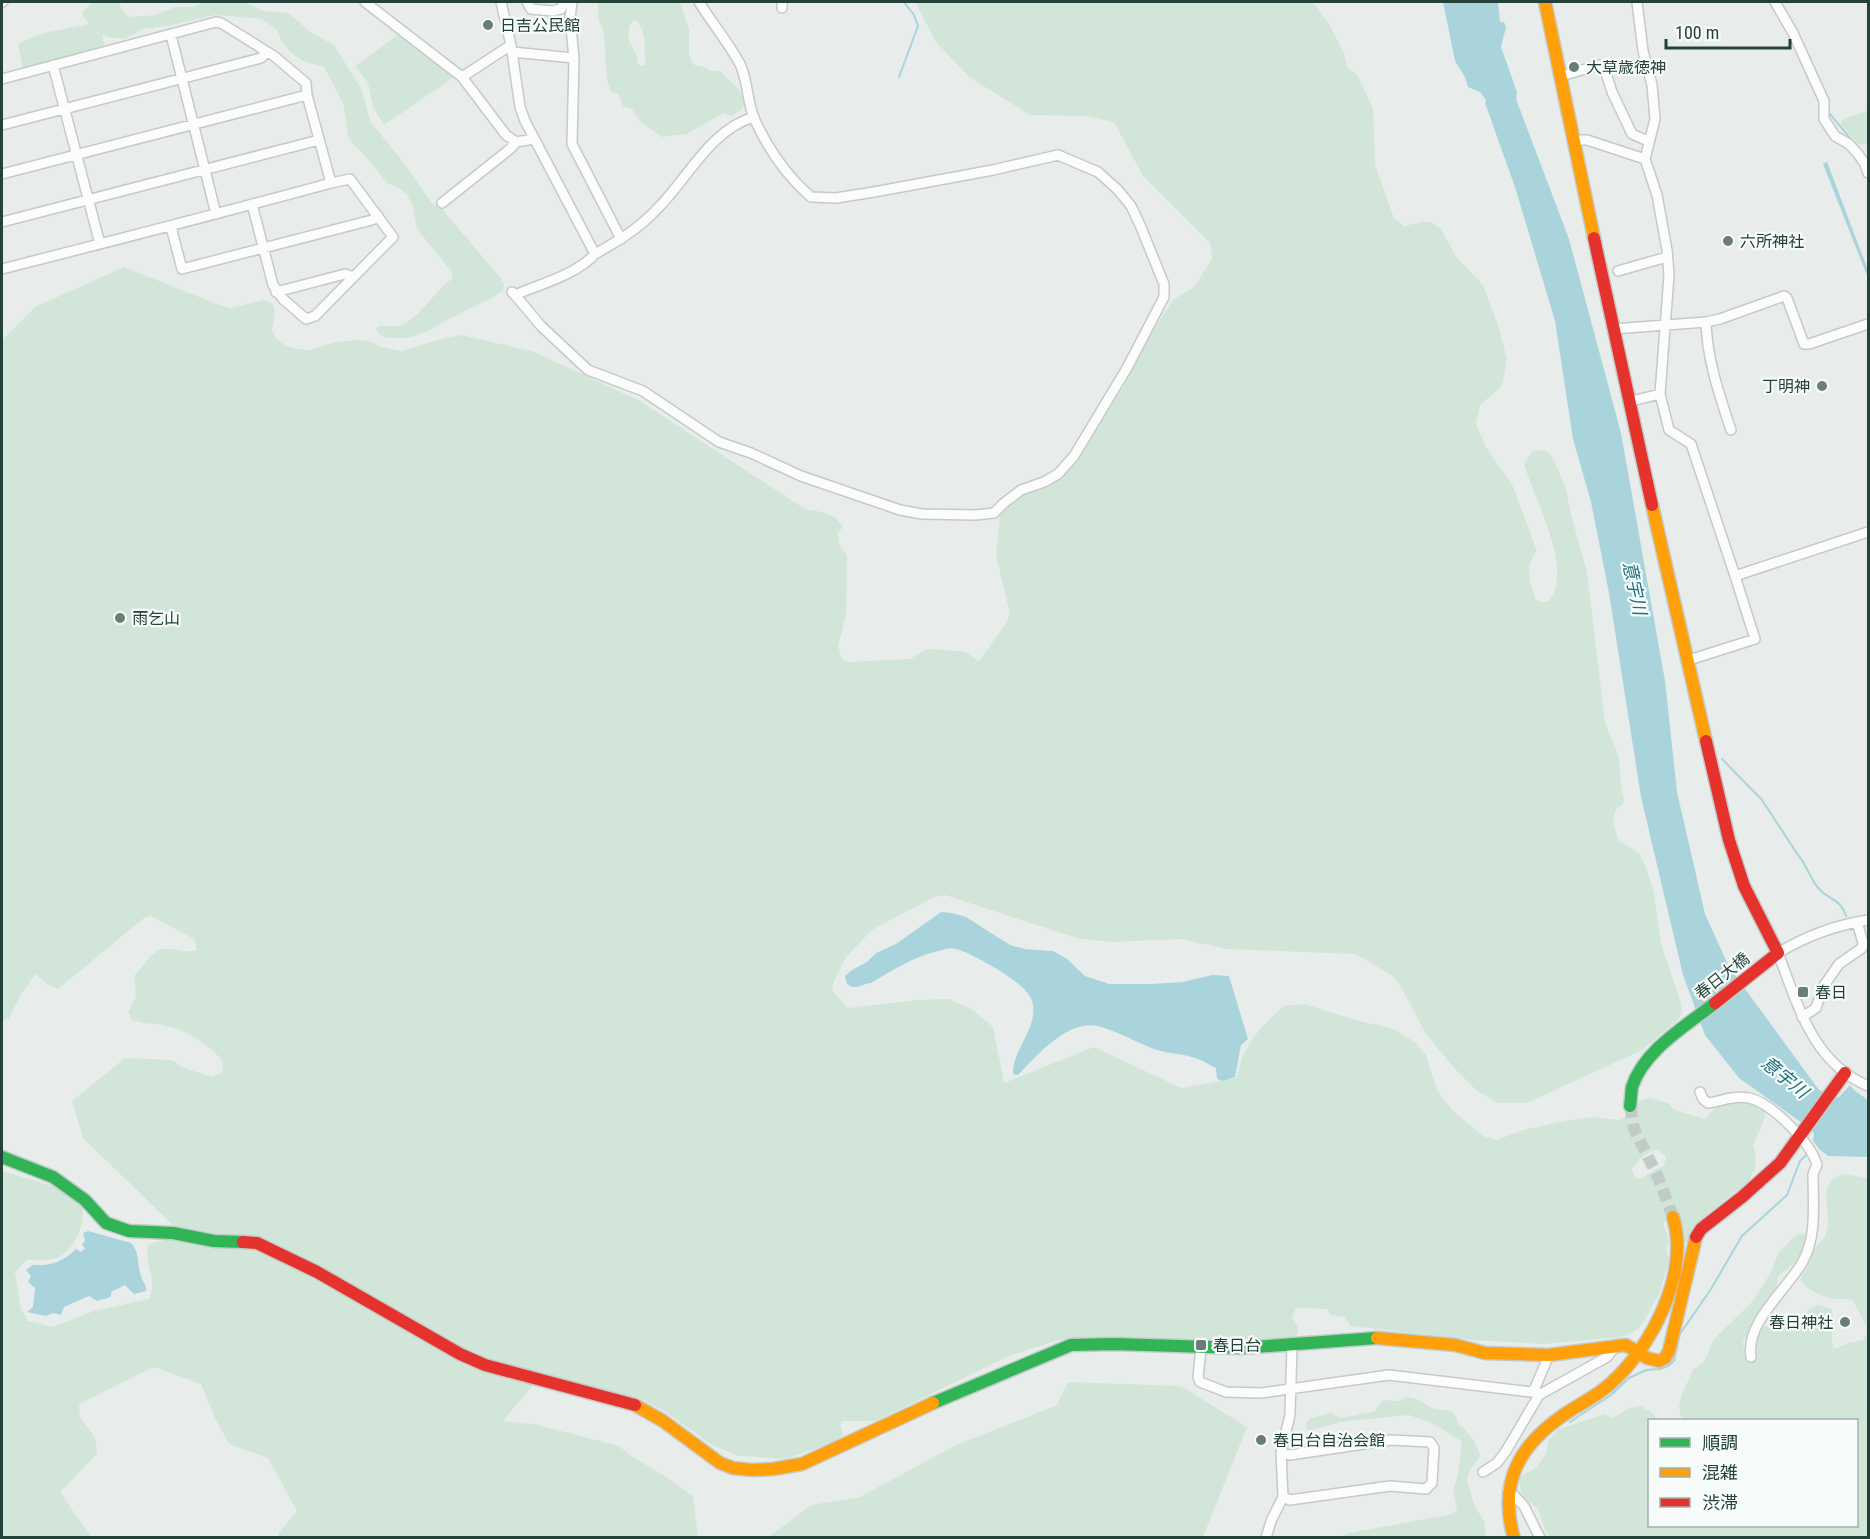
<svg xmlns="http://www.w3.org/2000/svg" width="1870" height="1539" viewBox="0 0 1870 1539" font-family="'Roboto Condensed','Noto Sans JP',sans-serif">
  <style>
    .green { fill: #d1e6d8; fill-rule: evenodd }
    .water { fill: #a9d4db }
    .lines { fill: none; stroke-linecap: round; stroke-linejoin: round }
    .stream { stroke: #a9d4db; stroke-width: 2 }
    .secondary-tunnel { stroke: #c1cbc8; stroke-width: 12; stroke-dasharray: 12 6; stroke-linecap: butt }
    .street-casing { stroke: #c5cac8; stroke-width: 12 }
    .fast-casing { stroke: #c3cbc8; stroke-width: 15 }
    .slow-casing { stroke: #c3cbc8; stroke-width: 15 }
    .jam-casing { stroke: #c3cbc8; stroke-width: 15 }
    .street { stroke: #fcfcfc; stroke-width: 9 }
    .fast { stroke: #30b455; stroke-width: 12 }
    .slow { stroke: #ff9f0a; stroke-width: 12 }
    .jam { stroke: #e5322d; stroke-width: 12 }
    .poi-dot { fill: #697e78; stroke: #f7fbf9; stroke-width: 2 }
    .labels { text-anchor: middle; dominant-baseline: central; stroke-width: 4.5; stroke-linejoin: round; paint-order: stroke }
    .poi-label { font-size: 16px; fill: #24423a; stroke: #f7fbf9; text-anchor: start }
    .street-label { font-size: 16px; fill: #24423a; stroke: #f7fbf9 }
    .water-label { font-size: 18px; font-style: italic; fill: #1c6f80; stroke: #f7fbf9 }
  </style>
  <rect width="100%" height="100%" fill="#e8edeb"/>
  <path class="green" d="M93,2H118L126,15L132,17L155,15L175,7H192L206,2H244L264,11L288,13L312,33L334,45L362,90L371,123L401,159L431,202L442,209L500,277L504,284L503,291C488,302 473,306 457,315C433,327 420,340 391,338C383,337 380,337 376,329L378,326C384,325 391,327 397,326C418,322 434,291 452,279V272L417,229L412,204L407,195L398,187L388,184L363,153L352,143L348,135L343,103L324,67L303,61L290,52L281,40L277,30L262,19L215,15L168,26L142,29L125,39L107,37L102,34L105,48L23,68L18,44L40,34L89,24L83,16V11Z
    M598,2H680L689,29V55L694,65L705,67L711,71H721C731,84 762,102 731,116L723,113L687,134L661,137L639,120L632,109L623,106L618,94L611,92C603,72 607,51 603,30C602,27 600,24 599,21C598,15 598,7 598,2ZM632,21H637C649,38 642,47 646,64L642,66L638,64C637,46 621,41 632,21Z
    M915,2H1313L1329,24L1344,53L1347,67L1357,75L1373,108L1375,165L1394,218L1404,226L1422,222H1431L1441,229L1457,258L1483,285L1498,325L1507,359L1502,386L1480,405L1476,424L1487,449L1512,484L1537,551C1524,566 1530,583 1536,600L1543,602L1550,600C1573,566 1534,499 1524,464L1533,451L1545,450L1551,455L1558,469L1566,489L1571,515L1587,572L1605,723L1619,757L1621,785L1624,800L1622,805L1616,809L1613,820L1618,840L1639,853L1646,867L1654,893L1661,944L1681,1003L1682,1011L1679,1019L1642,1050L1527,1103H1498L1477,1091L1454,1068L1426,1034L1402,989L1393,976L1356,954L1227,949L1181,939L1110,942L1076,938L945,895L932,898L872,930L846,957L834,981L832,990L848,1008L917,1000L949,999L973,1010L993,1027L1004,1083L1094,1047L1181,1088L1237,1078C1243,1044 1259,1029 1284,1006L1304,1004L1359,1021L1391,1028L1415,1042L1426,1055L1437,1090L1452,1110L1483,1136L1497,1140L1523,1130L1559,1122L1592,1117L1619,1120L1628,1115L1641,1100L1650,1098L1668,1103L1675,1110L1705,1119C1723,1098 1733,1097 1760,1105L1766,1115L1753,1146L1756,1155L1755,1167L1747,1185L1734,1192L1692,1227L1690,1238L1684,1245V1233L1680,1218L1677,1217L1663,1222L1669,1242L1666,1249L1669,1259L1660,1292L1643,1323L1637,1330L1622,1337L1544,1344L1471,1340L1351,1326L1344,1317L1330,1315L1327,1309L1296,1308L1292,1318L1297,1325L1298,1333L1291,1339L1058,1340L1009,1356L876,1421H842L840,1424L843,1434L839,1440L786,1459L739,1456L712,1445L664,1411L639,1398L560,1381L544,1372L503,1421L538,1425L619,1446L631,1456L660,1473L693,1496L698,1538L279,1537V1532L297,1511L268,1458L229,1444L215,1418L201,1384L154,1367L79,1404L80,1417L95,1437L97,1454L60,1492L91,1537H2V1171L53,1186L81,1203C87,1220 77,1243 64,1254C54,1262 38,1260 27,1260L15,1272L21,1309L28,1321L53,1327L94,1311L149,1299C158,1279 144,1266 148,1244L173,1238L176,1228L83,1138L72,1101L125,1058L172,1060L184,1068L212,1077L221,1073C223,1069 224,1064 221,1060C215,1049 186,1031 174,1028C160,1023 146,1025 132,1020L128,1012L136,997L134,976C142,968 152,951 163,949C174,947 183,954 197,950L194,939L151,916L144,918L58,989L47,984L35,974L21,995L9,1018L2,1021V340L35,307L124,267L214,303L230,308L264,300L273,304L275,312L272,330L276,339L286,346L298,349L310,350L335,342L359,340L372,342L381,347L402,351L444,338L462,335L534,352L640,401L805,509C822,512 833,512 843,527L838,533L839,545L847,556L846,616L838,646L842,659L848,662L910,659L925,650L934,649L966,652L978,661L980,660L1006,623L1010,614L996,556L1000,515L1023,494L1045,488L1063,476L1074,464L1124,386L1151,333L1173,300L1194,287L1212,259L1210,243L1143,176L1114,122L1084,116L1030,115L969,77L936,42ZM1656,1149L1666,1156L1664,1165L1640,1179L1635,1178L1632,1169L1642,1157Z
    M396,36H400L454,77L384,125L373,107L368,83L355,66Z
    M1868,111V143L1858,144L1841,124V122L1846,118Z
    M1843,1174L1868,1178V1537H1550L1545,1530L1538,1508C1526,1501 1517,1492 1520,1477L1537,1467L1546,1453L1549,1440L1558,1429L1605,1414L1613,1418L1629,1408L1641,1406L1652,1413L1658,1420H1650V1526H1856V1420H1682L1679,1408L1681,1396L1693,1370L1704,1362L1714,1339L1753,1301L1770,1274L1779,1252L1798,1233L1806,1235C1808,1255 1791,1266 1777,1277L1778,1288L1743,1342L1745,1358L1750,1361L1756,1359L1758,1338L1760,1331L1775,1318L1790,1321L1805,1318L1809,1309L1818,1305L1831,1309C1837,1326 1828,1331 1834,1349L1848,1343L1864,1340L1868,1329L1853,1301C1842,1297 1836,1300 1829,1298C1818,1295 1807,1289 1800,1280L1817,1245L1825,1237L1828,1224L1826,1189L1834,1178Z
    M1068,1382L1181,1386L1247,1427L1203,1537H769L811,1505L860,1497L956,1445L1057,1405Z
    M1407,1397L1417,1399L1432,1408L1451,1411L1456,1416L1458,1424C1466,1428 1479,1446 1480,1456L1468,1474L1467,1481L1475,1507L1484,1521L1486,1537H1342L1348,1533L1449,1515L1457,1510L1453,1490L1458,1475L1462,1442L1436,1425L1409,1415L1340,1422L1309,1431L1305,1426L1310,1418L1332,1413L1340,1418L1372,1412L1376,1410L1383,1400L1397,1401Z"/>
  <path class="water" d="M1443,2H1498L1500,22H1504L1506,27L1501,47L1517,92L1516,99L1569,239L1621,433L1665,681L1677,792L1705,914L1729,967L1819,1090L1838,1098L1850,1085L1854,1090L1868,1100V1157L1828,1156L1819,1149L1813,1141L1814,1134L1812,1130L1739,1078L1705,1035L1683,975L1641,797L1609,593L1591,502L1573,439L1555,321L1515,187L1485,103L1486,100L1480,92L1468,87L1465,77L1455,61Z
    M1827,162L1868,270V278L1823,164Z
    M941,912L952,913L966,917L1010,945L1025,949L1053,951L1067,959L1085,976L1109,984H1152L1183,982L1212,975L1229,976L1248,1039L1241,1045L1235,1077L1223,1081L1217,1079L1216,1068C1209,1065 1203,1060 1195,1058C1182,1053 1167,1054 1154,1049C1136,1042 1117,1031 1098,1026C1068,1019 1036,1056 1018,1075L1013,1074C1012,1050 1037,1030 1033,1004C1030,991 1015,981 1005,974C994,967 964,949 951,948C947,948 941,951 938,951C913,957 893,970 871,983C861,984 857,991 847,984L845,976L852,970L867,962L876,953L896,944Z
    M88,1231L131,1243C140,1252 137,1265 141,1276C143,1283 146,1283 146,1291L134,1294L125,1285L111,1292V1297L97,1301L89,1296L64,1307L61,1315L53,1313L46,1316L27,1312L33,1307L35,1288L28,1282L31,1276L26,1270L33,1265C51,1266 63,1262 76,1249L81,1252L85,1248L82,1245L85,1240L83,1233Z"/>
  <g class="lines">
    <path class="stream" d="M899,77L918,26L914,15L904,2
      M1829,113L1856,145
      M1722,759L1762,800L1798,855C1807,865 1810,879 1819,889C1830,901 1840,898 1846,916
      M1850,928L1851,930
      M1570,1422L1611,1395L1629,1378L1646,1370L1660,1369L1668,1366L1674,1361L1680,1334L1711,1289L1742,1236L1787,1195L1800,1161L1807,1154"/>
    <path class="secondary-tunnel" d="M1630,1106L1634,1129L1658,1177L1673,1217"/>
    <defs>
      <path id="street" d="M2,2H3
        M365,2L462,77L506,135L516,142
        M527,2L531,9L552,11L561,9L564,2
        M782,2V8
        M1637,2L1643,51L1652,85L1655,119L1645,159L1657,195L1667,250L1669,275L1660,394
        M1775,2L1793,33L1824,101V119L1835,136L1849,144L1858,154L1865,164L1868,173
        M171,35L216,214
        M511,45L520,107L525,121L595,254C618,241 640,228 658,208C688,178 711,129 754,117
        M512,52L574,58L570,18L572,2
        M574,58L572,144L621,239
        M53,65L100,244
        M1561,76L1599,65L1604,67L1612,92L1632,134L1648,141
        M462,77L511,45L501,2
        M2,79L216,22L221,23L274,56L306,83L307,95L331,183
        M2,125L261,58L266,53
        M1574,140H1587L1645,159
        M2,174L307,95
        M442,203L510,149L516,142L534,139
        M2,222L319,140
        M171,227L182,269L372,220L378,216
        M2,269C112,241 221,213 331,183L350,179L393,237L315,316L306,319L283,299L273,285L252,204
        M1618,271L1667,257
        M276,292L345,274L353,277
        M512,292L515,295C540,284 576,275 595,254
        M515,295L541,326L588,370L643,391L719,442L751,453L801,476L900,510L922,514L975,515L994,513L1004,503L1021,490L1044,482L1058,474L1074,456L1127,368L1164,297V284L1140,225L1131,206L1118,190L1098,172L1058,155L993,170L874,192L836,198L811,197C787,176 767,147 754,118C747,101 748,81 740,64C728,42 712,23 699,2
        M1706,322C1707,359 1719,394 1731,430
        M1613,329L1706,322L1720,319L1784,296L1787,298L1804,344H1809L1868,324
        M1628,402L1660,394L1669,430L1691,444L1735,576
        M1686,661L1755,639L1735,576L1868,532
        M1868,920C1836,925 1806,936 1778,953C1798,1005 1812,1062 1868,1086
        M1802,1017L1816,1008L1823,987L1839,964L1862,948L1863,943L1857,922
        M1700,1092L1703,1099L1708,1103C1722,1101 1735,1095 1749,1098C1772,1103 1811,1143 1817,1165L1813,1174C1813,1201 1817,1237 1803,1261C1788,1289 1745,1322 1751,1357
        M1201,1348L1198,1377L1200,1382L1226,1392L1261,1393L1389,1375L1531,1392L1535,1388L1549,1355
        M1281,1452L1290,1455L1391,1440L1430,1442L1434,1448L1432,1483L1426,1489L1390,1486L1290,1500L1283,1497
        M1483,1472L1497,1463L1506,1451L1539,1395L1607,1357L1617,1345
        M1508,1489L1524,1506L1540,1538
        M1266,1538L1271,1521L1283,1497L1281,1452L1290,1415L1292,1346"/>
      <path id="fast" d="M1630,1106C1631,1100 1631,1093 1632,1087C1644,1050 1686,1026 1715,1003
        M2,1157L53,1177L85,1200L106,1223L129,1231L173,1233L214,1241L243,1242
        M933,1403L1071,1345L1114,1344L1241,1348L1377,1338"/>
      <path id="slow" d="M1545,2L1594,238
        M1652,505L1706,741
        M1377,1338L1455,1345L1485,1353L1549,1355L1626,1345L1647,1358L1659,1361L1665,1358L1669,1351L1696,1237
        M635,1405L663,1421L720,1463L733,1468L752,1470L773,1469L802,1464L933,1403
        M1514,1538C1498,1483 1519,1445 1565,1414C1580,1404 1597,1396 1610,1384C1652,1347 1690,1273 1673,1217"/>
      <path id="jam" d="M1594,238L1652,505
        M1706,741L1729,840L1744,886L1778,953L1715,1003
        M1696,1237L1701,1229L1742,1197L1780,1163L1845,1073
        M243,1242L257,1243L317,1272L460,1354L485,1365L635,1405"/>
    </defs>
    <use href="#street" class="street-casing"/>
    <use href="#fast" class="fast-casing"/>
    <use href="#slow" class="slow-casing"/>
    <use href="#jam" class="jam-casing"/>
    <use href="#street" class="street"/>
    <use href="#fast" class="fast"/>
    <use href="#slow" class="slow"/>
    <use href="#jam" class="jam"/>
  </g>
  <g class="poi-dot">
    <circle cx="488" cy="25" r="6"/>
    <circle cx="1574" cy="67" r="6"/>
    <circle cx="1728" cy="241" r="6"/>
    <circle cx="1822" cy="386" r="6"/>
    <circle cx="120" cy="618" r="6"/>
    <rect x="1797" y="986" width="12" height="12" rx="3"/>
    <circle cx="1845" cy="1322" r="6"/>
    <rect x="1195" y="1339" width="12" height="12" rx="3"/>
    <circle cx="1261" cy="1440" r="6"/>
  </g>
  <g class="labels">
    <g class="poi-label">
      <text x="500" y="25">日吉公民館</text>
      <text x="1586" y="67">大草歳徳神</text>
      <text x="1740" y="241">六所神社</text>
      <text x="1810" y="386" text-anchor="end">丁明神</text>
      <text x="132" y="618">雨乞山</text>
      <text x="1815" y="992">春日</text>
      <text x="1833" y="1322" text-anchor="end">春日神社</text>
      <text x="1213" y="1345">春日台</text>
      <text x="1273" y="1440">春日台自治会館</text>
    </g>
    <g class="street-label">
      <text transform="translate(1722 976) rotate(-38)">春日大橋</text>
    </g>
    <g class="water-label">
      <text transform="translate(1635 588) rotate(78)">意宇川</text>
      <text transform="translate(1785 1077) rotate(39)">意宇川</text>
    </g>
  </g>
  <rect width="1870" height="1539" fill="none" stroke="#24423a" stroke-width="6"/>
  <rect x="1648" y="1419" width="210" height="108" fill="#f7fbf9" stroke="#a3b1ad" stroke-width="1.5"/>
  <rect x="1660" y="1438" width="30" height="9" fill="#30b455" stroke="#a3b1ad" stroke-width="1.5"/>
  <text x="1702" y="1449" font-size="18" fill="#24423a">順調</text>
  <rect x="1660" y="1468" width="30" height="9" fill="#ff9f0a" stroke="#a3b1ad" stroke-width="1.5"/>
  <text x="1702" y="1479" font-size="18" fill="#24423a">混雑</text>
  <rect x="1660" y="1498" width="30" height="9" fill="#e5322d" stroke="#a3b1ad" stroke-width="1.5"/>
  <text x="1702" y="1509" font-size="18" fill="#24423a">渋滞</text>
  <path d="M1666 39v9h124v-9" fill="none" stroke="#24423a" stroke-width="3"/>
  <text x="1675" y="39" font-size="18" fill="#24423a" stroke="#f7fbf9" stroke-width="4.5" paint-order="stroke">100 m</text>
</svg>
